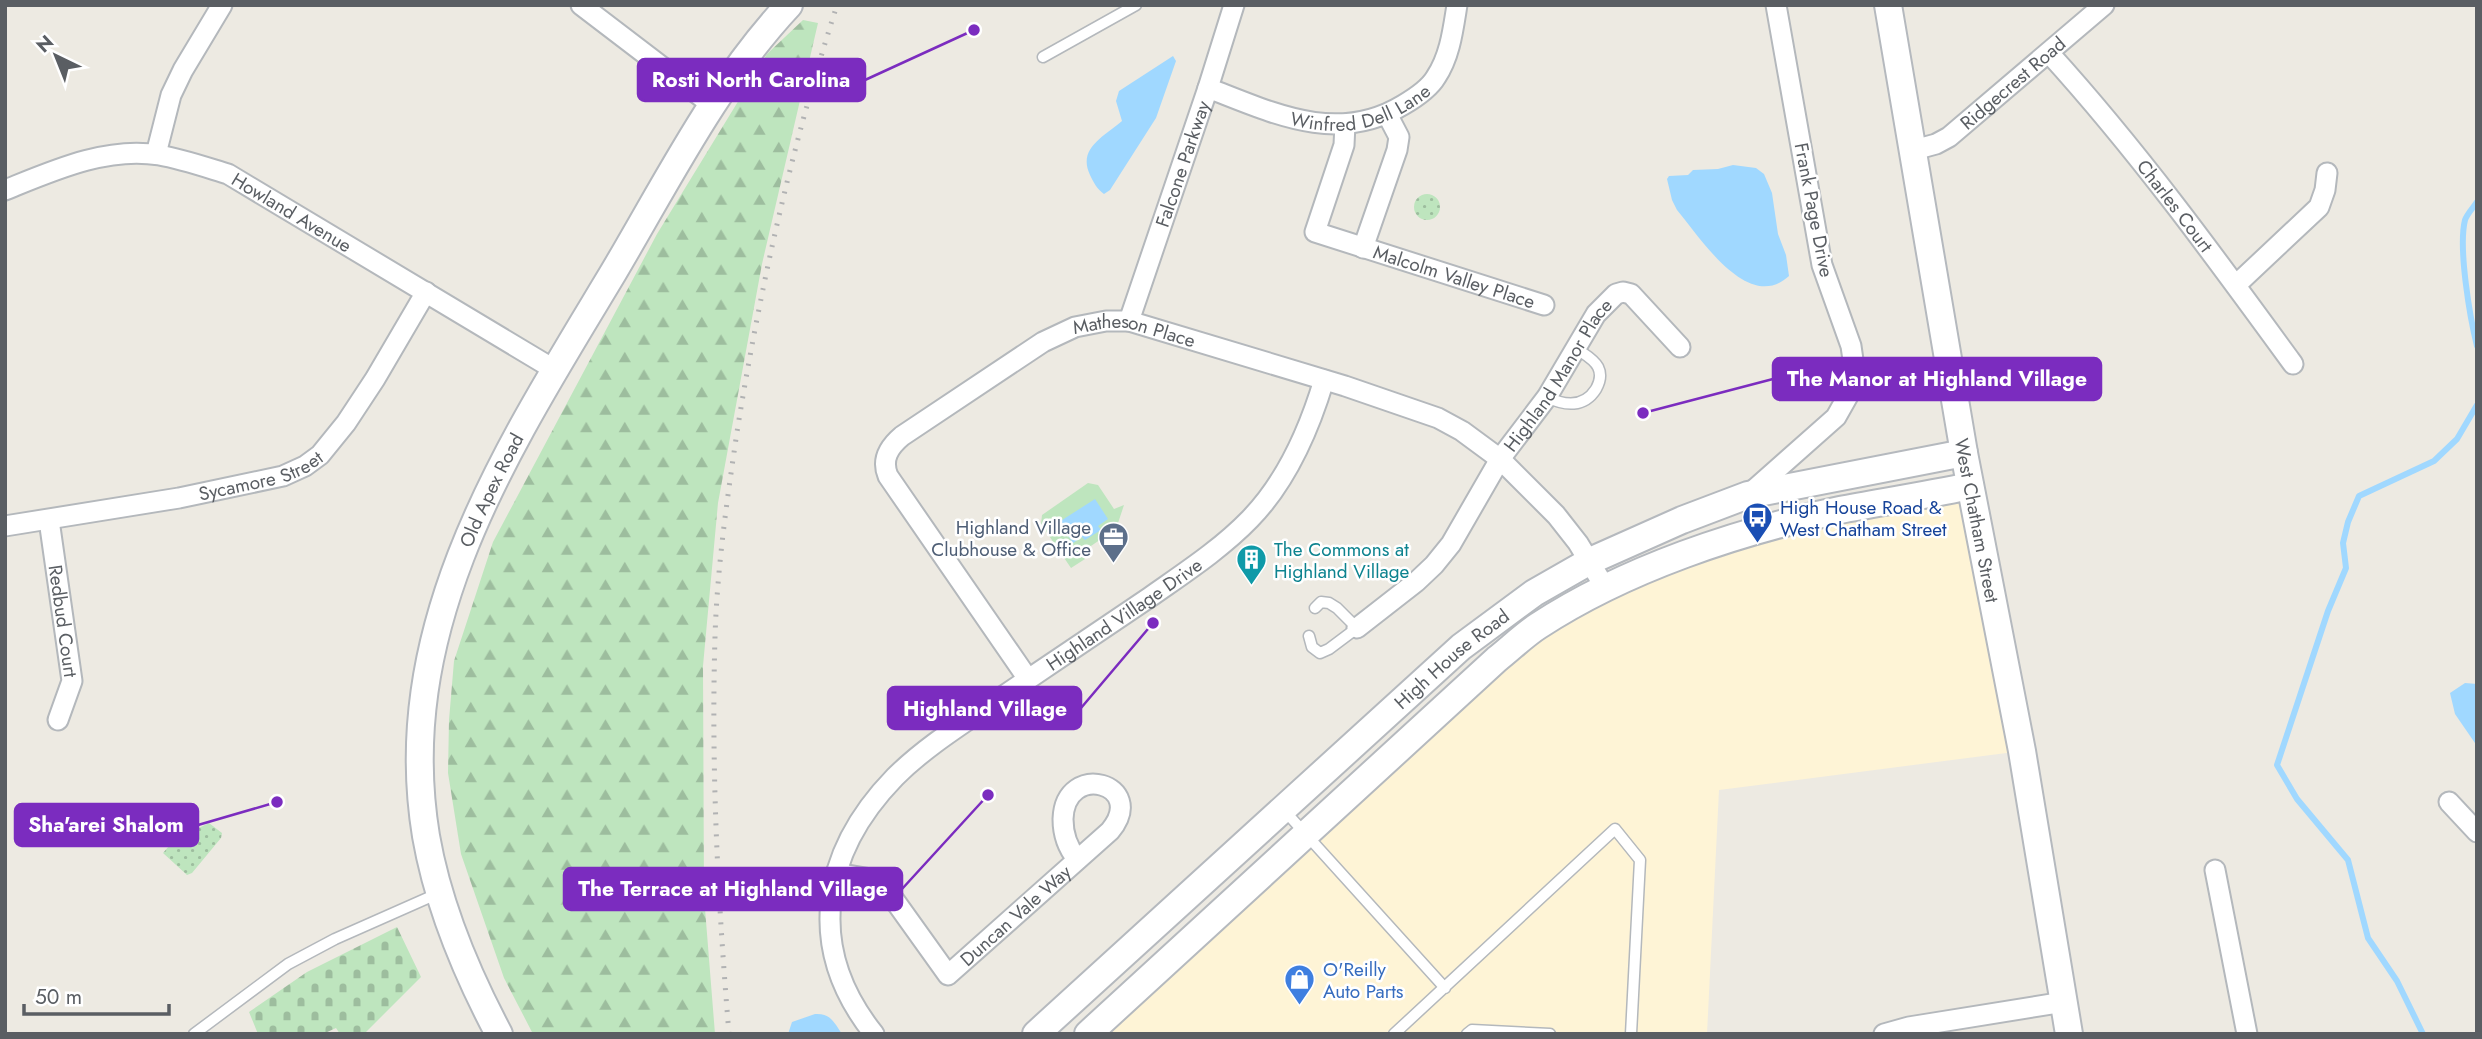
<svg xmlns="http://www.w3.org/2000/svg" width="2482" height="1039" viewBox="0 0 2482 1039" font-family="Jost,sans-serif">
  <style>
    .commercial { fill: #fef4d6 }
    .forest { fill: url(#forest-firs) }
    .cemetery { fill: url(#cemetery-stones) }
    .park { fill: url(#park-dots) }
    .pitch { fill: #bee5be }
    .water { fill: #a0d8ff }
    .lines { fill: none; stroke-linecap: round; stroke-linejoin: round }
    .stream { stroke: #a0d8ff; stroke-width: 6 }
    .lane-casing { stroke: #b4b8bc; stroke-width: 13 }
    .street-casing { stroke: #b4b8bc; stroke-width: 23 }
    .secondary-casing { stroke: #b5b9be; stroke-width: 30 }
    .lane { stroke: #fff; stroke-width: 10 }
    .street { stroke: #fff; stroke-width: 19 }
    .secondary { stroke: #fff; stroke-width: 26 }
    .rail { stroke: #b1b2b3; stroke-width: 5; stroke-dasharray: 2 9; stroke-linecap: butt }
    .labels { text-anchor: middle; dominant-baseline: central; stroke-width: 5; stroke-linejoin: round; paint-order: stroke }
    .street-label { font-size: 19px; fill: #5a5e63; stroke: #fff }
    .transit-label { font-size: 19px; fill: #164399; stroke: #fff; text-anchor: start }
    .service-label { font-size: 19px; fill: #4e5e75; stroke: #fff; text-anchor: end }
    .culture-label { font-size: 19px; fill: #0d838f; stroke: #fff; text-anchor: start }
    .shop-label { font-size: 19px; fill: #366cbe; stroke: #fff; text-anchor: start }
    .leader { fill: none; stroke: #7b2cbf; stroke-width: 2.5 }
    .callout-dot { fill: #7b2cbf; stroke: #fff; stroke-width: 2.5 }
    .callout { fill: #7b2cbf; stroke: #7b2cbf; stroke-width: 2.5 }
    .callout-label { font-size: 21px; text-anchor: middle; font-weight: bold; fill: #fff }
  </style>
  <defs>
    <pattern id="forest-firs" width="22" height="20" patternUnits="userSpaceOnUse" patternTransform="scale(1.75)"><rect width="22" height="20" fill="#bee5be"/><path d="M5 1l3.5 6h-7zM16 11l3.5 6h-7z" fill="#9dbd9e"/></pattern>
    <pattern id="cemetery-stones" width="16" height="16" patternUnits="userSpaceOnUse" patternTransform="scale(1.75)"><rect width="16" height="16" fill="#bee5be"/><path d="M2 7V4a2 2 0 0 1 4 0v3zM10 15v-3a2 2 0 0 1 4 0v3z" fill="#9dbd9e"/></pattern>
    <pattern id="park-dots" width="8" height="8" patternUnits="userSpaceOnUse" patternTransform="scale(1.75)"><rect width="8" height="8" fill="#bee5be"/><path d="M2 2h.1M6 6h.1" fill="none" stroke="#9dbd9e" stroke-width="1.8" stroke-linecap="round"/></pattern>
  </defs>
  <rect width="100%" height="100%" fill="#edeae2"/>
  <path class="commercial" d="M1959,486L2022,751L1719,790L1707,1034H1089L1537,627L1657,566Z"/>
  <path class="forest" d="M803,20L818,23L762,264L718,503L703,666L704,896L715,1034H533L504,978L461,854L448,773L449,720L454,661L493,542L657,234L767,54Z"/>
  <path class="cemetery" d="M397,927L421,977L364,1034H340L336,1028L323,1034H258L249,1012L307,972Z"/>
  <path class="park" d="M1414 207a13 13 0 1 1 26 0a13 13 0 1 1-26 0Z
    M209,823L222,833L221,838L192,873L187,875L163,853L174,840Z"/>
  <path class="pitch" d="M1088,483L1098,485L1114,509L1124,505L1116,529L1082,552L1085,559L1071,568L1041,524L1042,515Z"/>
  <path class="water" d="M1173,56L1176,61L1156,118L1110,190L1104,194C1097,189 1094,183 1090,175C1077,148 1105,136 1122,121L1116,101L1119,91Z
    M1733,165L1756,168L1764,174L1772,193L1778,234L1786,255L1789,276C1748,314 1700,237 1677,210L1672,200L1667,179L1669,176L1688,175L1693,170L1718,169Z
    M1095,499L1108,519L1098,526L1101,530L1085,540L1082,537L1073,543L1059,522Z
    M2465,683L2477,684V746L2455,714L2450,693Z
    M815,1014C830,1013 834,1022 842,1034H788L792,1022Z"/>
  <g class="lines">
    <path class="stream" d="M2477,202C2473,208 2467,214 2465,220C2458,248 2470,318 2477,346
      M2423,1034L2397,981L2368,938L2348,860L2297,799L2277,765L2328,611L2346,568L2343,543L2348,522L2359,496L2434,461L2457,439L2477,405"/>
    <defs>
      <path id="lane" d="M1043,57L1136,5
        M1547,397C1565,406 1584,408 1596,389C1600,382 1602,375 1598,367C1594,359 1584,354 1577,349
        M1309,636L1312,647L1320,653L1329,649L1357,628L1337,608L1329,603L1321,602L1315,608
        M1283,809L1445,988
        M194,1034L288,964L335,939L439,893
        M1394,1034L1615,829L1640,860L1631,1034
        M1467,1034L1472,1030L1550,1034"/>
      <g id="street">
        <path d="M581,5L712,105"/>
        <path id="s1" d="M2049,53C2138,151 2215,257 2293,364"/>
        <path id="s2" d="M1208,88C1273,113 1337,145 1403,105C1415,98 1429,89 1436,77C1450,56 1453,30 1457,5"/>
        <path id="s3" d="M1345,124L1344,145L1315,232L1544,305"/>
        <path id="s4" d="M1914,150L1936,144L1949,137L2104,5"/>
        <path d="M156,154L171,95L183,70L222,5"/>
        <path id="s5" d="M5,190C52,171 107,146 159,155C182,159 205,167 228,174L555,370"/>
        <path d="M1363,248L1397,150L1399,137L1387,114"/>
        <path d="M2236,285L2319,207L2325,190L2327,173"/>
        <path id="s6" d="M1129,321L1208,88L1234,5"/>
        <path d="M1749,494L1836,417L1849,394L1854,367L1851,346L1822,265L1776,5"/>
        <path id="s7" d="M49,520L72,681L58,720"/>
        <path id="s8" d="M5,526L179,498L283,476L305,466L320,455L346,423L375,379L426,292"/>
        <path id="s9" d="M1357,628L1416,582L1434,565L1451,544L1500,459L1547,397L1596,314L1616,294L1623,292L1631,294L1680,347"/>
        <path id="s10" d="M1028,679L888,476C881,459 889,447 902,436L1043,342L1075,327L1106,321H1129L1345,386L1438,418L1462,431L1500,459L1556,515L1578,543L1606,589"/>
        <path d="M2449,802L2477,832"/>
        <path d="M2215,870L2247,1034"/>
        <path id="s11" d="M836,873L871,879L885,887L948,975L1110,831C1149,784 1065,760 1063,819C1063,835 1067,847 1077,859"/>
        <path id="s12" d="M874,1034C805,948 821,853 895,777C922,750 956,728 987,707C1041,670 1096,634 1150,597C1184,573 1221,549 1250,519C1287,481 1309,430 1324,380"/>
        <path d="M1884,1034L1909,1027L2064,1002"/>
      </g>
      <g id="secondary">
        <path id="s13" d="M1888,5L1964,453L2022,751L2069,1034"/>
        <path id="s14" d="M499,1034C466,972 438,905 426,836C391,624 509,446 613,273C667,182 716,83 789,5"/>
        <path id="s15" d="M1036,1034L1461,647L1534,593L1590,561L1682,520L1748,495L1964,453"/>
        <path d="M1088,1034L1497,659C1511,648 1524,635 1538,626C1625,569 1739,531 1840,510C1883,502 1927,495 1970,486"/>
      </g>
    </defs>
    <use href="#lane" class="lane-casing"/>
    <use href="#street" class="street-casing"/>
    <use href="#secondary" class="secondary-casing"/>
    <use href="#lane" class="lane"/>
    <use href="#street" class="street"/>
    <use href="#secondary" class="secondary"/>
    <path class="rail" d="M729,1034C718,902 711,770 715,637C717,569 727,500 737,432C760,288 792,145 837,5"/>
  </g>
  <defs>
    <symbol id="bus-pin" viewBox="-11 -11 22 30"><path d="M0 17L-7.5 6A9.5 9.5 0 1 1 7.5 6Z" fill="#1a4fb4" stroke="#fff"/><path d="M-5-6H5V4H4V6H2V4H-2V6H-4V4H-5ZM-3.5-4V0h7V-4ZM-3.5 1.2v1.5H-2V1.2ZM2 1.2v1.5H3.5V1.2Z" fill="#fff"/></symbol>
    <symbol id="office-pin" viewBox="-11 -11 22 30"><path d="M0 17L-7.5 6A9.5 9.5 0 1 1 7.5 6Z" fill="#5c6f8a" stroke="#fff"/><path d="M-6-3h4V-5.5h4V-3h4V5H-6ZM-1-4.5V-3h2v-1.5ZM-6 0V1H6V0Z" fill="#fff"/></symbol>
    <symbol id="building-pin" viewBox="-11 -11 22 30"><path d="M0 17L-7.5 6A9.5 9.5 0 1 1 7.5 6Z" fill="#0f9aa8" stroke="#fff"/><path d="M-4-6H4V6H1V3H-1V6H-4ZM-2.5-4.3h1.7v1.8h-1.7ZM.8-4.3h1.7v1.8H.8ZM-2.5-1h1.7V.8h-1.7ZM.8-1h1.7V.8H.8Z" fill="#fff"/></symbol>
    <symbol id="shop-pin" viewBox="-11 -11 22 30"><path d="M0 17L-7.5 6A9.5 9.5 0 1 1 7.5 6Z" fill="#3f7fe0" stroke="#fff"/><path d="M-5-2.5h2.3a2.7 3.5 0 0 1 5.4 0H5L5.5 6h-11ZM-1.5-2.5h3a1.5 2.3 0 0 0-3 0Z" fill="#fff"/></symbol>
  </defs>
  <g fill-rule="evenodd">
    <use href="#bus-pin" x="1740" y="500" width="35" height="47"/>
    <use href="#office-pin" x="1096" y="520" width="35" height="47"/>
    <use href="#building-pin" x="1234" y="542" width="35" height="47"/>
    <use href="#shop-pin" x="1282" y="962" width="35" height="47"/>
  </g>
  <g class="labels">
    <g class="street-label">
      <text stroke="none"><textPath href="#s4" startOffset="121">Ridgecrest Road</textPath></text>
      <text stroke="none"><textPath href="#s2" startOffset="161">Winfred Dell Lane</textPath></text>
      <text stroke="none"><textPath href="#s6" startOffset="166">Falcone Parkway</textPath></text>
      <text stroke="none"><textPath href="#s1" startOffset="198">Charles Court</textPath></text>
      <text transform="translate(1814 210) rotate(79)">Frank Page Drive</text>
      <text stroke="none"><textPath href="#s5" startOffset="306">Howland Avenue</textPath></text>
      <text stroke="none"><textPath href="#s3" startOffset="259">Malcolm Valley Place</textPath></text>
      <text stroke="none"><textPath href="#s10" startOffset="558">Matheson Place</textPath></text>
      <text stroke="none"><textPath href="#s9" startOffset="327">Highland Manor Place</textPath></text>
      <text stroke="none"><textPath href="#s8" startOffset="261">Sycamore Street</textPath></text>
      <text stroke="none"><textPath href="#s14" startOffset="570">Old Apex Road</textPath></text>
      <text stroke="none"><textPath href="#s13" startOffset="523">West Chatham Street</textPath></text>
      <text stroke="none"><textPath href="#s12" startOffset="567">Highland Village Drive</textPath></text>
      <text stroke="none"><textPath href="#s7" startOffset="102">Redbud Court</textPath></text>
      <text stroke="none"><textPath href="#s15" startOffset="560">High House Road</textPath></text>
      <text stroke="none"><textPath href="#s11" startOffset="250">Duncan Vale Way</textPath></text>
    </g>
    <g class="transit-label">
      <text x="1780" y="507">High House Road &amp;<tspan x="1780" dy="22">West Chatham Street</tspan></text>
    </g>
    <g class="service-label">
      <text x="1091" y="527">Highland Village<tspan x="1091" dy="22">Clubhouse &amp; Office</tspan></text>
    </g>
    <g class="culture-label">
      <text x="1274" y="549">The Commons at<tspan x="1274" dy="22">Highland Village</tspan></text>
    </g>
    <g class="shop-label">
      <text x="1323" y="969">O'Reilly<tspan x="1323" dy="22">Auto Parts</tspan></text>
    </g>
  </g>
  <path class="leader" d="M974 30L865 80M1643 413L1773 379M1153 623L1081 708M277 802L198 825M988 795L902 889"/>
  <g class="callout-dot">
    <circle cx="974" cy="30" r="7"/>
    <circle cx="1643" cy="413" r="7"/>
    <circle cx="1153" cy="623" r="7"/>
    <circle cx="277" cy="802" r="7"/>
    <circle cx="988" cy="795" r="7"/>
  </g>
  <g class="callout">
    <rect x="638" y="59" width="227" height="42" rx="7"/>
    <rect x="1773" y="358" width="328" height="42" rx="7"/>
    <rect x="888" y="687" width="193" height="42" rx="7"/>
    <rect x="15" y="804" width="183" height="42" rx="7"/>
    <rect x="564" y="868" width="338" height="42" rx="7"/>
  </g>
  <g class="callout-label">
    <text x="751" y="87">Rosti North Carolina</text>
    <text x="1937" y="386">The Manor at Highland Village</text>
    <text x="985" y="716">Highland Village</text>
    <text x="106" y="832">Sha'arei Shalom</text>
    <text x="733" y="896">The Terrace at Highland Village</text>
  </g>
  <rect width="2482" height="1039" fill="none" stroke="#5a5e63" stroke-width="14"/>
  <g transform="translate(56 56) rotate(317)" stroke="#ffffff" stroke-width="5" paint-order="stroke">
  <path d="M0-5L12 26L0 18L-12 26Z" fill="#5a5e63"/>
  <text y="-10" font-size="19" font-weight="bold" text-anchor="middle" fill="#5a5e63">N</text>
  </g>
  <path d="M24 1004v10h145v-10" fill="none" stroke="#5a5e63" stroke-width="3.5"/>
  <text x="35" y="1004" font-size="21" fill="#5a5e63" stroke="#ffffff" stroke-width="5" paint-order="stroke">50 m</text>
</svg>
